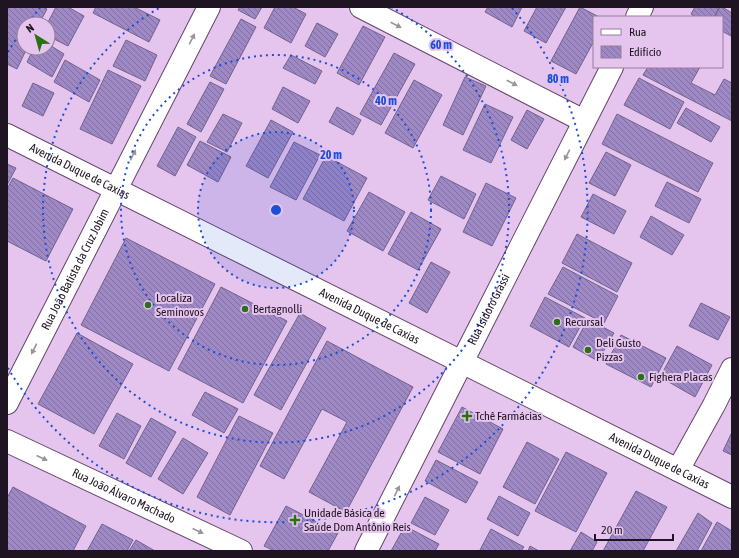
<svg xmlns="http://www.w3.org/2000/svg" width="739" height="558" viewBox="0 0 739 558" font-family="'Asap Condensed',sans-serif">
  <style>
    .building { fill: url(#building-back-hatch); stroke: #71638d }
    .lines { fill: none; stroke-linecap: round; stroke-linejoin: round }
    .minor-casing { stroke: #624669; stroke-width: 24 }
    .minor { stroke: #fff; stroke-width: 22 }
    .oneway { fill: #9a959c }
    .ring { fill: none; stroke: #1d4ed8; stroke-width: 2; stroke-dasharray: 2 4 }
    .poi-dot { fill: #297113; stroke: #e5c4ed; stroke-width: 1.5 }
    .labels { text-anchor: middle; dominant-baseline: central; stroke-width: 4; stroke-linejoin: round; paint-order: stroke }
    .street-label { font-size: 12px; fill: #1f1422; stroke: #e5c4ed }
    .poi-label { font-size: 12px; fill: #1f1422; stroke: #e5c4ed; text-anchor: start }
    .centre { fill: #1d4ed8; stroke: #e5c4ed; stroke-width: 2 }
    .ring-label { font-size: 12px; text-anchor: middle; font-weight: bold; fill: #1d4ed8; stroke: #e5c4ed; stroke-width: 4; stroke-linejoin: round; paint-order: stroke }
  </style>
  <defs>
    <pattern id="building-back-hatch" width="6" height="6" patternUnits="userSpaceOnUse"><rect width="6" height="6" fill="#9e89c5"/><path d="M-1 5l2 2M0 0l6 6M5-1l2 2" fill="none" stroke="#806fa0"/></pattern>
  </defs>
  <rect width="100%" height="100%" fill="#e5c4ed"/>
  <path class="building" d="M7,7H43L47,9L39,24H24V48H27L17,69L7,64Z
    M56,7H68L84,16L68,46L48,36L47,24Z
    M96,7H134L160,20L149,42L93,13Z
    M240,7H262L255,19L238,10Z
    M275,7H293L306,14L291,43L264,28Z
    M488,7H522L512,27L485,12Z
    M537,7H566L546,43L524,31Z
    M580,7L599,17H594V41L576,74L551,61Z
    M695,7H720L714,17H696L691,14Z
    M720,7H722L732,13V35L731,36L722,31V17H714Z
    M241,19L256,27L226,84L210,76Z
    M317,23L338,34L325,57L305,46Z
    M363,26L385,37L359,85L337,73Z
    M126,40L157,55L145,81L113,66Z
    M48,44L64,54L52,77L27,62L34,48H48Z
    M394,53L415,64L381,125L360,114Z
    M291,55L322,71L315,84L283,68Z
    M65,60L100,80L89,102L54,82Z
    M648,67H700L691,83L715,95L724,79L732,83V121L643,75Z
    M108,70L141,86L112,144L80,129Z
    M465,77L486,86L463,135L443,125Z
    M639,78L684,102L670,129L624,105Z
    M414,80L442,95L413,148L385,133Z
    M210,82L224,89L201,132L187,124Z
    M33,83L54,93L43,116L22,106Z
    M283,87L310,101L298,123L272,109Z
    M485,104L513,117L491,163L463,150Z
    M337,107L361,120L353,135L329,122Z
    M686,108L720,127L711,142L677,123Z
    M527,110L544,119L527,149L511,140Z
    M223,114L242,123L227,152L207,142Z
    M617,114L713,163L698,192L602,144Z
    M271,120L293,132L268,178L246,166Z
    M178,127L196,137L175,176L157,166Z
    M200,141L231,157L218,182L187,165Z
    M294,142L320,155L296,200L270,187Z
    M606,152L631,165L615,196L589,183Z
    M326,156L367,178L344,221L303,199Z
    M7,164L16,168L7,185Z
    M441,176L476,194L464,219L428,200Z
    M13,178L73,209L46,261L7,241V189Z
    M667,182L701,199L689,223L655,206Z
    M486,183L516,198L492,246L463,232Z
    M369,192L405,212L383,251L347,231Z
    M593,194L626,211L614,234L581,217Z
    M411,212L441,229L418,270L388,254Z
    M651,216L684,235L672,255L640,237Z
    M577,234L632,263L617,292L562,263Z
    M126,238L215,284L169,371L81,325Z
    M431,262L450,272L427,313L409,303Z
    M563,267L618,296L604,323L548,294Z
    M221,287L287,321L243,403L178,369Z
    M545,297L585,318L569,347L530,326Z
    M701,303L730,317L718,340L689,326Z
    M300,313L326,328L281,410L254,395Z
    M588,319L614,333L598,361L573,347Z
    M77,333L133,364L94,434L38,404Z
    M621,335L666,358L651,387L606,364Z
    M327,341L413,387L346,512L309,492L347,422L322,409L284,479L260,466Z
    M677,346L712,365L695,397L660,377Z
    M205,392L238,409L224,433L192,415Z
    M462,407L503,429L480,474L438,452Z
    M117,413L141,426L124,459L99,446Z
    M239,416L273,433L230,515L197,497Z
    M151,418L176,432L151,477L126,463Z
    M732,432V455L723,451Z
    M183,438L208,453L183,494L158,479Z
    M527,442L559,459L535,504L503,487Z
    M566,452L607,473L576,532L535,511Z
    M436,460L478,482L466,503L425,481Z
    M13,487L86,526L73,551H7V498Z
    M636,491L667,507L643,551H603Z
    M499,496L530,513L518,536L487,519Z
    M425,497L449,510L435,535L411,523Z
    M286,506L338,533L328,551H274L264,546Z
    M698,513L712,523L697,551H676Z
    M717,522L732,531V551H701Z
    M102,524L133,540L127,551H87Z
    M405,526L439,544L435,551H391Z
    M491,529L524,547L521,551H482L480,550Z
    M581,532L597,542L592,551H570Z
    M136,540L155,551H129Z
    M530,546L539,551H528Z"/>
  <g class="lines">
    <defs>
      <g id="minor">
        <path d="M361,7L584,121"/>
        <path d="M637,17L642,7"/>
        <path id="s1" d="M7,135L732,497"/>
        <path id="s2" d="M7,403L209,7"/>
        <path id="s3" d="M7,441L241,551"/>
        <path d="M678,470L714,405L732,369"/>
        <path id="s4" d="M366,551L612,67"/>
      </g>
    </defs>
    <use href="#minor" class="minor-casing"/>
    <use href="#minor" class="minor"/>
  </g>
  <defs><path id="oneway-solid" d="M-6-.8H1V-3.2L6.5 0L1 3.2V.8H-6Z"/></defs>
  <g class="oneway">
    <use href="#oneway-solid" transform="translate(396 25) rotate(27)"/>
    <use href="#oneway-solid" transform="translate(192 39) rotate(-63)"/>
    <use href="#oneway-solid" transform="translate(512 83) rotate(27)"/>
    <use href="#oneway-solid" transform="translate(133 155) rotate(-63)"/>
    <use href="#oneway-solid" transform="translate(567 155) rotate(117)"/>
    <use href="#oneway-solid" transform="translate(34 349) rotate(117)"/>
    <use href="#oneway-solid" transform="translate(42 458) rotate(25)"/>
    <use href="#oneway-solid" transform="translate(397 491) rotate(-63)"/>
    <use href="#oneway-solid" transform="translate(198 531) rotate(25)"/>
  </g>
  <circle cx="276" cy="210" r="78" fill="#1d4ed8" fill-opacity=".12"/>
  <g class="ring">
    <circle cx="276" cy="210" r="78"/>
    <circle cx="276" cy="210" r="155"/>
    <path d="M391 7A233 233 0 1 1 161 7"/>
    <path d="M8 52A311 311 0 0 1 23 29M28 23A311 311 0 0 1 40 8M512 8A311 311 0 1 1 8 368"/>
  </g>
  <g class="poi-dot">
    <circle cx="148" cy="305" r="4"/>
    <circle cx="245" cy="309" r="4"/>
    <circle cx="557" cy="322" r="4"/>
    <circle cx="588" cy="350" r="4"/>
    <circle cx="641" cy="377" r="4"/>
    <path d="M465 410h4v4h4v4h-4v4h-4v-4h-4v-4h4z"/>
    <path d="M293 514h4v4h4v4h-4v4h-4v-4h-4v-4h4z"/>
  </g>
  <g class="labels">
    <g class="street-label">
      <text stroke="none"><textPath href="#s1" startOffset="81">Avenida Duque de Caxias</textPath></text>
      <text stroke="none"><textPath href="#s2" startOffset="150">Rua João Batista da Cruz Jobim</textPath></text>
      <text stroke="none"><textPath href="#s4" startOffset="271">Rua Isidoro Grassi</textPath></text>
      <text stroke="none"><textPath href="#s1" startOffset="405">Avenida Duque de Caxias</textPath></text>
      <text stroke="none"><textPath href="#s1" startOffset="729">Avenida Duque de Caxias</textPath></text>
      <text stroke="none"><textPath href="#s3" startOffset="129">Rua João Álvaro Machado</textPath></text>
    </g>
    <g class="poi-label">
      <text x="156" y="298">Localiza<tspan x="156" dy="14">Seminovos</tspan></text>
      <text x="253" y="309">Bertagnolli</text>
      <text x="565" y="322">Recursal</text>
      <text x="596" y="343">Deli Gusto<tspan x="596" dy="14">Pizzas</tspan></text>
      <text x="649" y="377">Fighera Placas</text>
      <text x="475" y="416">Tchê Farmácias</text>
      <text x="304" y="513">Unidade Básica de<tspan x="304" dy="14">Saúde Dom Antônio Reis</tspan></text>
    </g>
  </g>
  <circle cx="276" cy="210" r="6" class="centre"/>
  <g class="ring-label">
    <text x="441" y="49">60 m</text>
    <text x="558" y="83">80 m</text>
    <text x="386" y="105">40 m</text>
    <text x="331" y="159">20 m</text>
  </g>
  <rect width="739" height="558" fill="none" stroke="#1f1422" stroke-width="16"/>
  <rect x="593" y="16" width="130" height="52" fill="#e5c4ed" stroke="#967e9c"/>
  <rect x="601" y="29" width="20" height="6" fill="#ffffff" stroke="#967e9c"/>
  <text x="629" y="36" font-size="12" fill="#1f1422">Rua</text>
  <rect x="601" y="46" width="20" height="12" fill="url(#building-back-hatch)" stroke="#967e9c"/>
  <text x="629" y="56" font-size="12" fill="#1f1422">Edifício</text>
  <g transform="translate(36 36) rotate(323)"><circle r="19" fill="#e5c4ed" stroke="#967e9c"/>
  <path d="M0-3L7 15L0 10L-7 15Z" fill="#297113"/>
  <text y="-6" font-size="11" font-weight="bold" text-anchor="middle" fill="#1f1422">N</text>
  </g>
  <path d="M595 534v6h78v-6" fill="none" stroke="#1f1422" stroke-width="2"/>
  <text x="601" y="534" font-size="12" fill="#1f1422" stroke="#e5c4ed" stroke-width="3" paint-order="stroke">20 m</text>
</svg>
